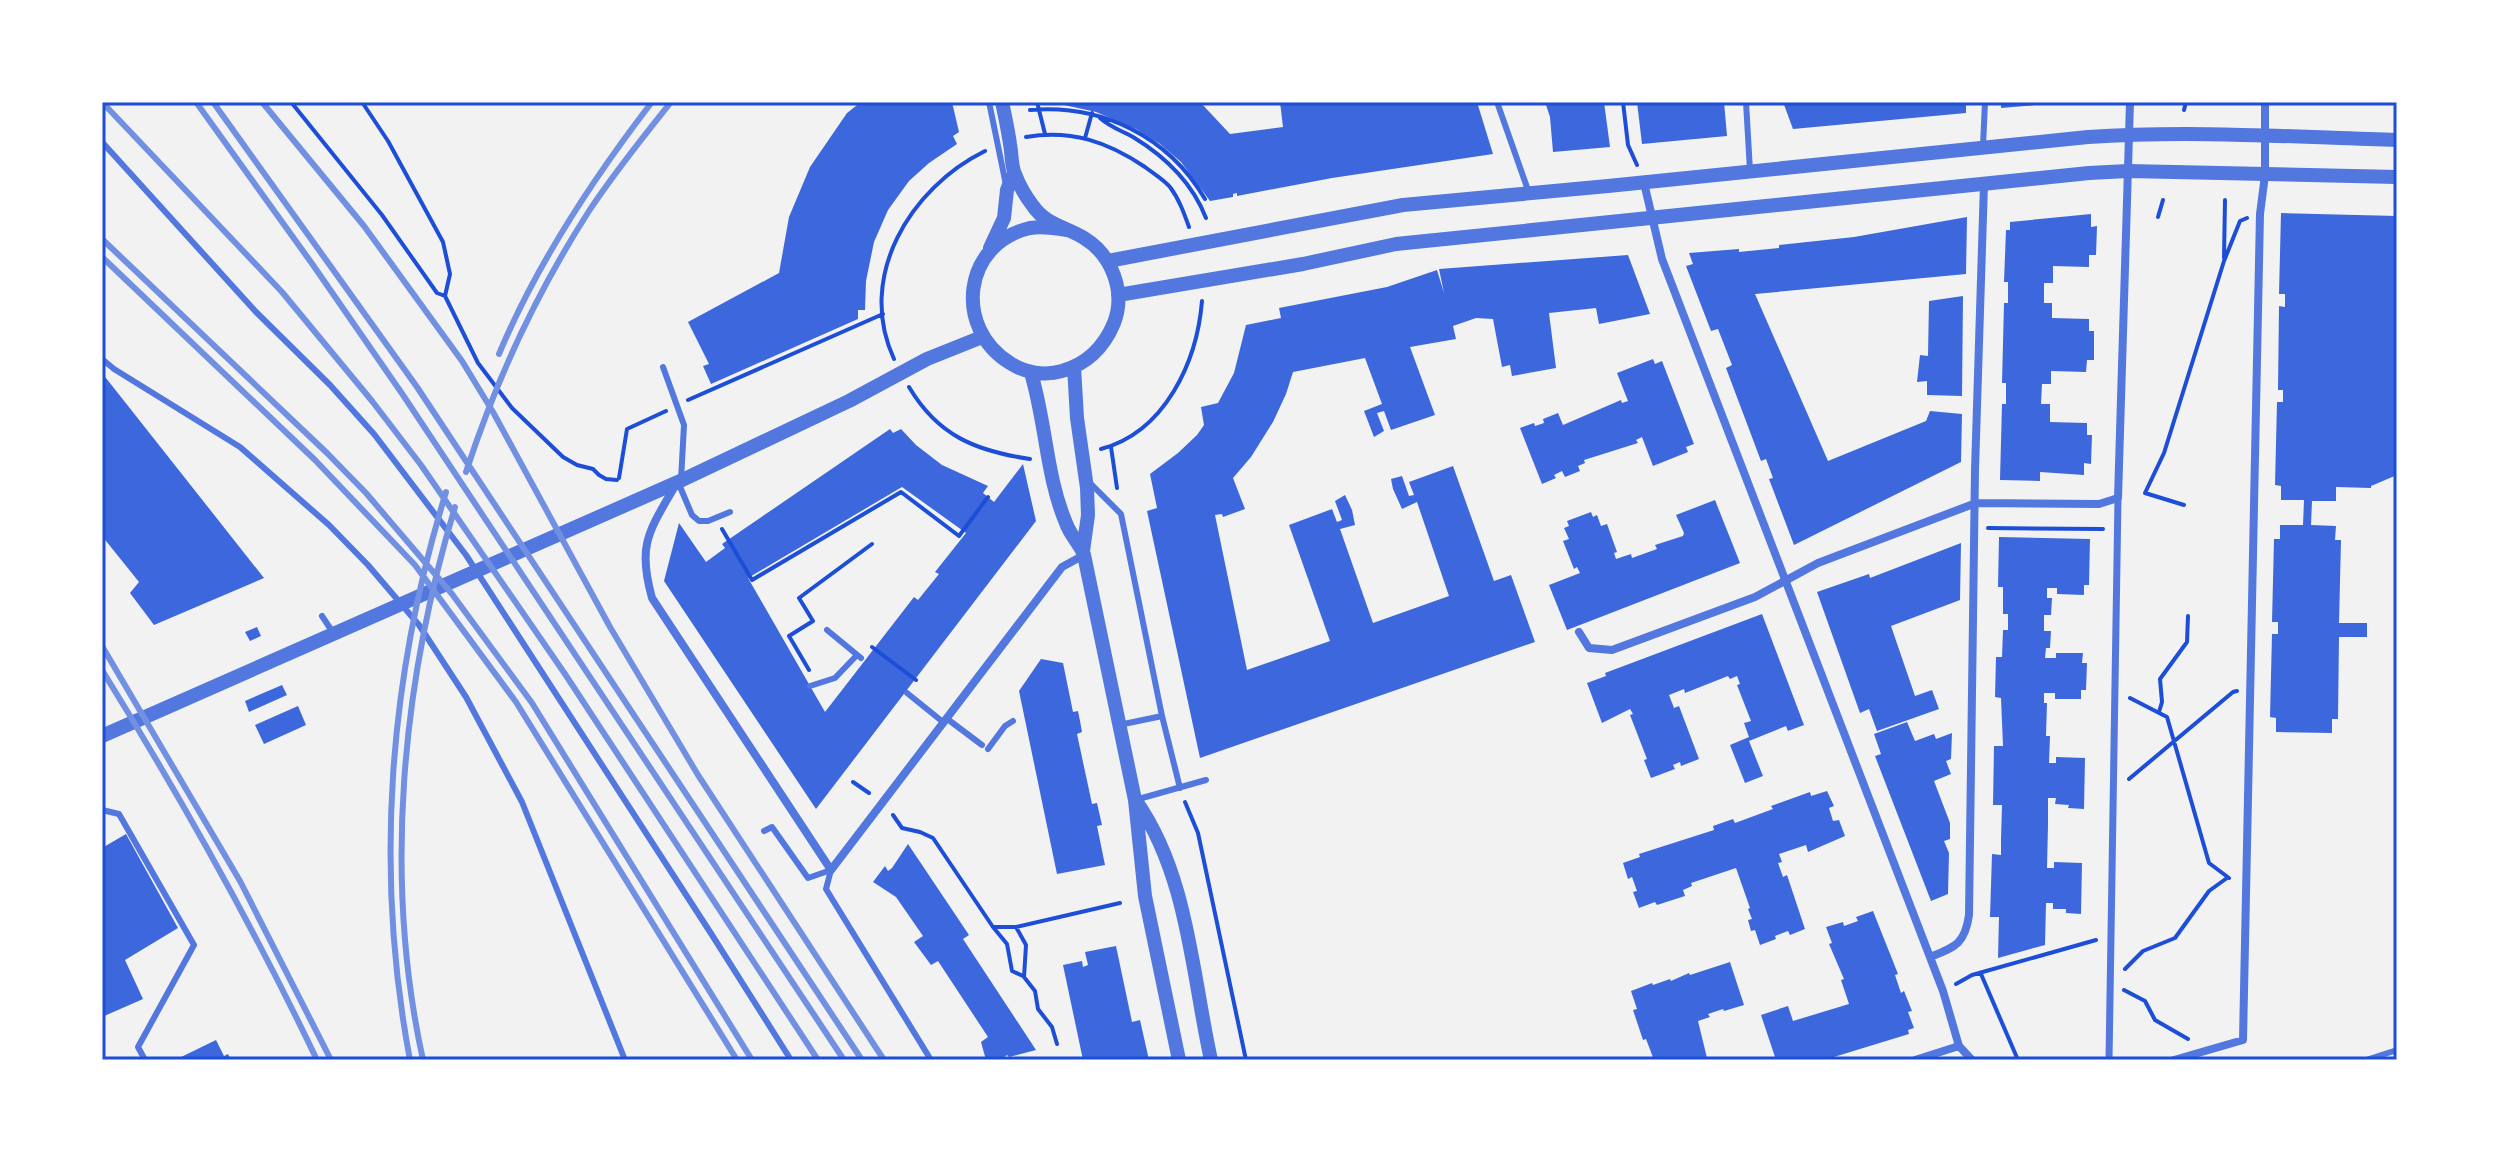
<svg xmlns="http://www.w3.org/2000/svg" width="2499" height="1162" viewBox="0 0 2499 1162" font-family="Montserrat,sans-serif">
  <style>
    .building { fill: #3d67dc; fill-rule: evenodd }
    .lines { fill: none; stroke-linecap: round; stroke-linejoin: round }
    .path { stroke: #1d4ed8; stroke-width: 4 }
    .service { stroke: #5277de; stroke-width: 6 }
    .pedestrian { stroke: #5277de; stroke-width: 7 }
    .minor { stroke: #5277de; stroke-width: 8 }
    .tertiary { stroke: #5277de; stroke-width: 14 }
    .rail { stroke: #7290e2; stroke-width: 6 }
    .neatline { fill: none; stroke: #1d4ed8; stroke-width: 3 }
  </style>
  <rect width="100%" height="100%" fill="#f2f2f2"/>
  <path class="building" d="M861,102H952L959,132L953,136L957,144L929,163L909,181L888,210L874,242L866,281L865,310H858V319L711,384L703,366L709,364L688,322L779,273L789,217L810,167L847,113Z
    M1045,102H1200L1230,134L1283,127L1280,102H1477L1493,154L1332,178L1237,196V193L1233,194V197L1210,201L1181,162L1160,144L1136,129L1096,112L1064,105H1045Z
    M1545,102H1604L1610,147L1553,152L1550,117Z
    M1637,102H1724L1727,136L1642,144Z
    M1783,102H1966V113L1793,129Z
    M2001,102H2046L2047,104L2001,108Z
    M2281,213L2397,216V475L2371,486V488L2336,487V501H2312L2311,525L2336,526L2335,540H2341L2339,623H2367V637H2339L2338,719H2332V733L2276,732V718L2270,717L2272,634H2278V622H2272L2274,539H2280V525H2303L2304,500H2281V486L2275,485L2277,402H2283V390H2278L2279,306L2285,307V294H2279Z
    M2091,214V227L2097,226L2096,255H2089V267L2053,266V283H2044V303H2052V318L2089,319V331H2094V360H2087L2086,372L2051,371V384H2042L2041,404H2050V422L2087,423V435H2092L2091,464L2084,463V475L2040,472V481L2000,480L2002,404H2006V383H2002L2004,303H2008V282H2004L2006,230H2010V222Z
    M1967,217L1966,274L1755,294L1828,461L1926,421L1930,411L1962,414L1961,462L1794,545L1769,479L1773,478L1766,459L1761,461L1726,368L1732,365L1718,329L1711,331L1686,266L1693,264L1689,253L1739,249V252L1779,248V245L1854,237Z
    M1628,255L1650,314L1599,324L1596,308L1549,313L1556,368L1512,376L1510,365L1502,367L1493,319L1476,318L1453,326L1456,339L1410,347L1435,415L1391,430L1384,411L1377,413L1384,431L1374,437L1364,411L1382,404L1365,358L1293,372L1286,394L1273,422L1251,457L1233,478L1245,509L1223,517L1222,514L1215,515L1247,670L1330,641L1289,525L1332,509L1337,522L1342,520L1335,501L1345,495L1352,510L1355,525L1340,529L1373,623L1449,596L1417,502L1402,509L1393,489L1391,479L1402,476L1409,496L1414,495L1409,482L1453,466L1494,581L1511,575L1535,642L1200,758L1147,511L1157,508L1150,474L1178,453L1197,435L1204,425L1201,407L1218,403L1234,373L1246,325L1281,318L1279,308L1387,287L1437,270L1444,293L1439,269Z
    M1963,296L1962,396L1927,395V381L1917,382L1920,355L1928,356L1929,301Z
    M1653,359L1655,364L1662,361L1694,444L1686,447L1688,452L1653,466L1642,437L1636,440L1638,443L1584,460L1585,463L1578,466L1580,471L1565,477L1562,471L1554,475L1556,478L1542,484L1520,428L1534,423L1535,426L1544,423L1543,419L1558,413L1563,425L1621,400L1622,403L1628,401L1617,373Z
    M102,373L264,578L154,625L130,593L139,582L102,536Z
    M890,429L893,433L901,429L916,445L942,465L988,486L983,493L994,502L1023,464L1036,521L816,809L664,581L679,523L706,562L725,548L722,544ZM902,487L966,533L935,572L939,574L918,600L914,597L825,712L748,578Z
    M1715,500L1740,563L1567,630L1549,585L1580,573L1577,567L1574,569L1563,541L1569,539L1564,528L1569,526L1567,521L1591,512L1593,517L1597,515L1601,526L1607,524L1617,552L1614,553L1616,559L1631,554L1632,558L1657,549L1655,545L1683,536L1684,533L1676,515Z
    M1999,537L2090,539L2089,585H2084V595L2057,594V588H2047V598H2052L2051,615H2044V631H2051L2050,648H2046L2045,658H2056V653H2083L2082,663H2087L2086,690H2081V699H2055V693H2044V703H2047L2046,736H2050L2049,763H2056V757L2085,758L2084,809L2068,808L2069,805L2055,804L2056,798H2048V825L2047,868H2054V862L2082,863L2081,914L2066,913V909H2053V903H2046L2045,945L1998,958L1999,917H1990L1992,854L2001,855V840L2002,805H1993L1994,746H2003L2001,698L1995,697L1996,657H2002L2003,630H2008V614H2003V587H1998Z
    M1961,543L1960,600L1891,626L1915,696L1932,690L1939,709L1877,731L1869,709L1860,713L1817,592L1869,574L1870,578Z
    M1762,614L1804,725L1788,731L1786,726L1749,741L1763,776L1745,783L1730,745L1749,737L1744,723L1751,721L1737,685L1740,684L1737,676L1730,679L1728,676L1685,693L1684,689L1669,695L1674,708L1679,706L1699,759L1681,766L1680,762L1673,765L1675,769L1651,778L1644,760L1647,759L1630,715L1633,714L1630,709L1602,723L1587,683L1606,676L1605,673Z
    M257,627L261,636L250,641L245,632Z
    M1041,659L1063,663L1073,712L1078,711L1080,721L1082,732L1077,734L1092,804L1097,803L1102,825L1097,826L1105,865L1057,874L1019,691Z
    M282,685L287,695L249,712L245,701Z
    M298,706L306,725L264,744L255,725Z
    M1907,722L1915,741L1934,734L1936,739L1952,733L1951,759L1946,761L1951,774L1934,781L1950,823V839L1944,841L1949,853L1948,894L1931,901L1875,756L1881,754L1874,734Z
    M1827,791L1834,806L1829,808L1833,821L1839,820L1845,836L1808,852L1806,845L1779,854L1782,862L1778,863L1783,877L1787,875L1805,929L1790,935L1788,931L1775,936L1776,939L1760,945L1755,930L1751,931L1748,920L1752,919L1748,909L1750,908L1736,868L1691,883L1692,886L1683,890L1685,896L1657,905L1655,902L1639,908L1633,892L1637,891L1632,877L1628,879L1623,863L1640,857L1639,854L1714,830L1713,826L1733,819L1735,823L1773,809L1771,806L1810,792L1811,796Z
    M126,834L178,928L125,960L143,999L102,1017V848Z
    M908,844L969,935L963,939L1036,1050L1009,1057L1007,1055L1003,1058L1004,1060H986L981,1042L988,1037L938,961L931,965L914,942L923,936L896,897L873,882L885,866L888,871L892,868Z
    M1873,911L1898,974L1895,975L1901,993L1904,991L1912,1011L1908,1012L1914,1028L1908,1030L1909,1034L1824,1060H1776L1761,1015L1788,1006L1793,1021L1849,1004L1841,980L1844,979L1829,944L1832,943L1826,927L1843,922L1844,926L1858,921L1856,917Z
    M1116,946L1132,1022L1140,1020L1149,1060H1083L1063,965L1082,961L1083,967L1088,965L1085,952Z
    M1730,962L1744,1005L1724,1011L1723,1009L1708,1014L1710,1017L1698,1021L1707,1058L1710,1057L1711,1060H1654L1646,1039L1643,1040L1633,1010L1637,1009L1631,991L1652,983L1653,985L1670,979L1671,981L1689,973L1690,975Z
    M216,1040L224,1056L228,1054L231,1060H175Z"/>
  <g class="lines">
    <path class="path" d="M291,102L382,215L437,293L445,296
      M362,102L388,141L443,242L450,274L445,296L478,363L512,408L563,457L577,465L593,469L599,475L606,479L617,480
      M1037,102L1045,134
      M1623,102L1628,145L1637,165
      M1030,110C1102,104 1168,136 1205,199
      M2184,110L2186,102
      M1100,118C1110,127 1122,131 1133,137C1166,157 1192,182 1206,218
      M1026,137C1071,129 1108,142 1145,167C1154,174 1163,179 1170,187C1179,199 1184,213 1189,227
      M1085,138L1092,113
      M2158,217L2163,200
      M2224,258L2225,200
      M894,359C856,277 910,188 985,151
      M909,387C938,436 976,451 1030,459
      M688,400L883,314
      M1111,447L1117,488
      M1101,449C1165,432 1197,362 1202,301
      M619,478L627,429L666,411
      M2184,505L2145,493L2164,453L2224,261L2240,221L2247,218
      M1988,528L2103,529
      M722,529L752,580L901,492L959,536L988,497
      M872,647L916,680
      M809,670L789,636L813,621L799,598L872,544
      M2130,698L2167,717L2209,863L2229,878
      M2159,712L2162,702L2160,679L2187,642L2188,616
      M2129,779L2233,692L2237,691
      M853,782L869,793
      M1185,802L1198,833L1246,1060
      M893,815L902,828L920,832L933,838L993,927H1016L1026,945L1024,977L1035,991L1038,1009L1052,1027L1057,1044
      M993,927L1007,944L1012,971L1023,976
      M1016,927L1120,903
      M2125,969L2143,951L2175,938L2209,891L2227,878
      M1981,974L2018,1060
      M1956,984L1972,975L2096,940
      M2124,990L2145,1001L2155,1020L2188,1039"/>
    <path class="service" d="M989,102L1006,185
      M1497,102L1529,193
      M1746,102L1750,171
      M102,142L256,312L330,385L374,434L466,555L712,935L791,1060
      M1983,146L1985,102
      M102,359L114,369L240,447L329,525L368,565L419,625L466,697L522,802L625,1060
      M663,367L684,425L681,480
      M678,482L692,515L699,521H708L730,512
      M1090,483L1121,514L1162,716L1180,788
      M322,616L334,634
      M827,630L861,658
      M810,686L835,678L857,655
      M907,693L943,722
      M946,718L982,745
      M1119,725L1162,716
      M988,749L1005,726L1013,721
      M1135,800L1206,780
      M102,810L119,814L194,945L138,1047L145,1060
      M764,831L772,827L808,878L831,870
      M831,870L826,889L931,1060
      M2366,1060L2397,1050"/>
    <path class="pedestrian" d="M2109,1060L2118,498"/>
    <path class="minor" d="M1644,183L1662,259L1943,991L1959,1046L1972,1060
      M675,486C649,531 637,545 652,598L831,870L1062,567L1084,555
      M1579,632L1589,648L1612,650L1755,597L1818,563L1976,503L2099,504L2118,498L2130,102
      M1930,957C1955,947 1965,944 1969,915L1975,470L1984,184
      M1915,1060L1959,1046
      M2174,1060L2243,1040L2260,214L2265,175V102"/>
    <path class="tertiary" d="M1002,102C1005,116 1008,130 1010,144C1012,154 1011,165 1015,174C1019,185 1026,197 1033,206C1045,224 1066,227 1084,238C1112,255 1126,292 1114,323C1104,347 1087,364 1062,371C1045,376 1025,373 1010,363C953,328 963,243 1030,228C1043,226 1055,228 1067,230
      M990,248L1004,218L1007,190L1014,173
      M1108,261L1403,205L1608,186L2088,137C2191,130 2294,137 2397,140
      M1118,295L1303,264L1396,244L2089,173L2128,171L2397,177
      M1074,367L1077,418L1087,488L1088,515L1083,551
      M1031,373C1046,422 1046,476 1066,523C1070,535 1080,544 1084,555L1135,800L1145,896L1179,1060
      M102,736L678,482L849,401L927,359L982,337
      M1136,801C1188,875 1192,974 1211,1060"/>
    <path class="rail" d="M102,102L282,292L372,401L421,465L565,674L818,1060
      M196,102L313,265L403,395L844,1060
      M213,102L417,387L862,1060
      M262,102L364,226L462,361L493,412L610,627L698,775L884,1060
      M102,239L327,453L366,493L452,594L532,703L752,1060
      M102,257L315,460L415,565L516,702L737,1060
      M499,354C537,263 592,180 652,102
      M466,472C496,380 537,292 589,211C614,173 643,137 671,102
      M102,646L240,881L331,1060
      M102,670C180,796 253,926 317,1060
      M410,1060C374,870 389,677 446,492
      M423,1060C383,878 402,683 455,507"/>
  </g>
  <rect width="2499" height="1162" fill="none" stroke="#ffffff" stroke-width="208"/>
  <rect x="104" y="104" width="2291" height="954" class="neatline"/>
</svg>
